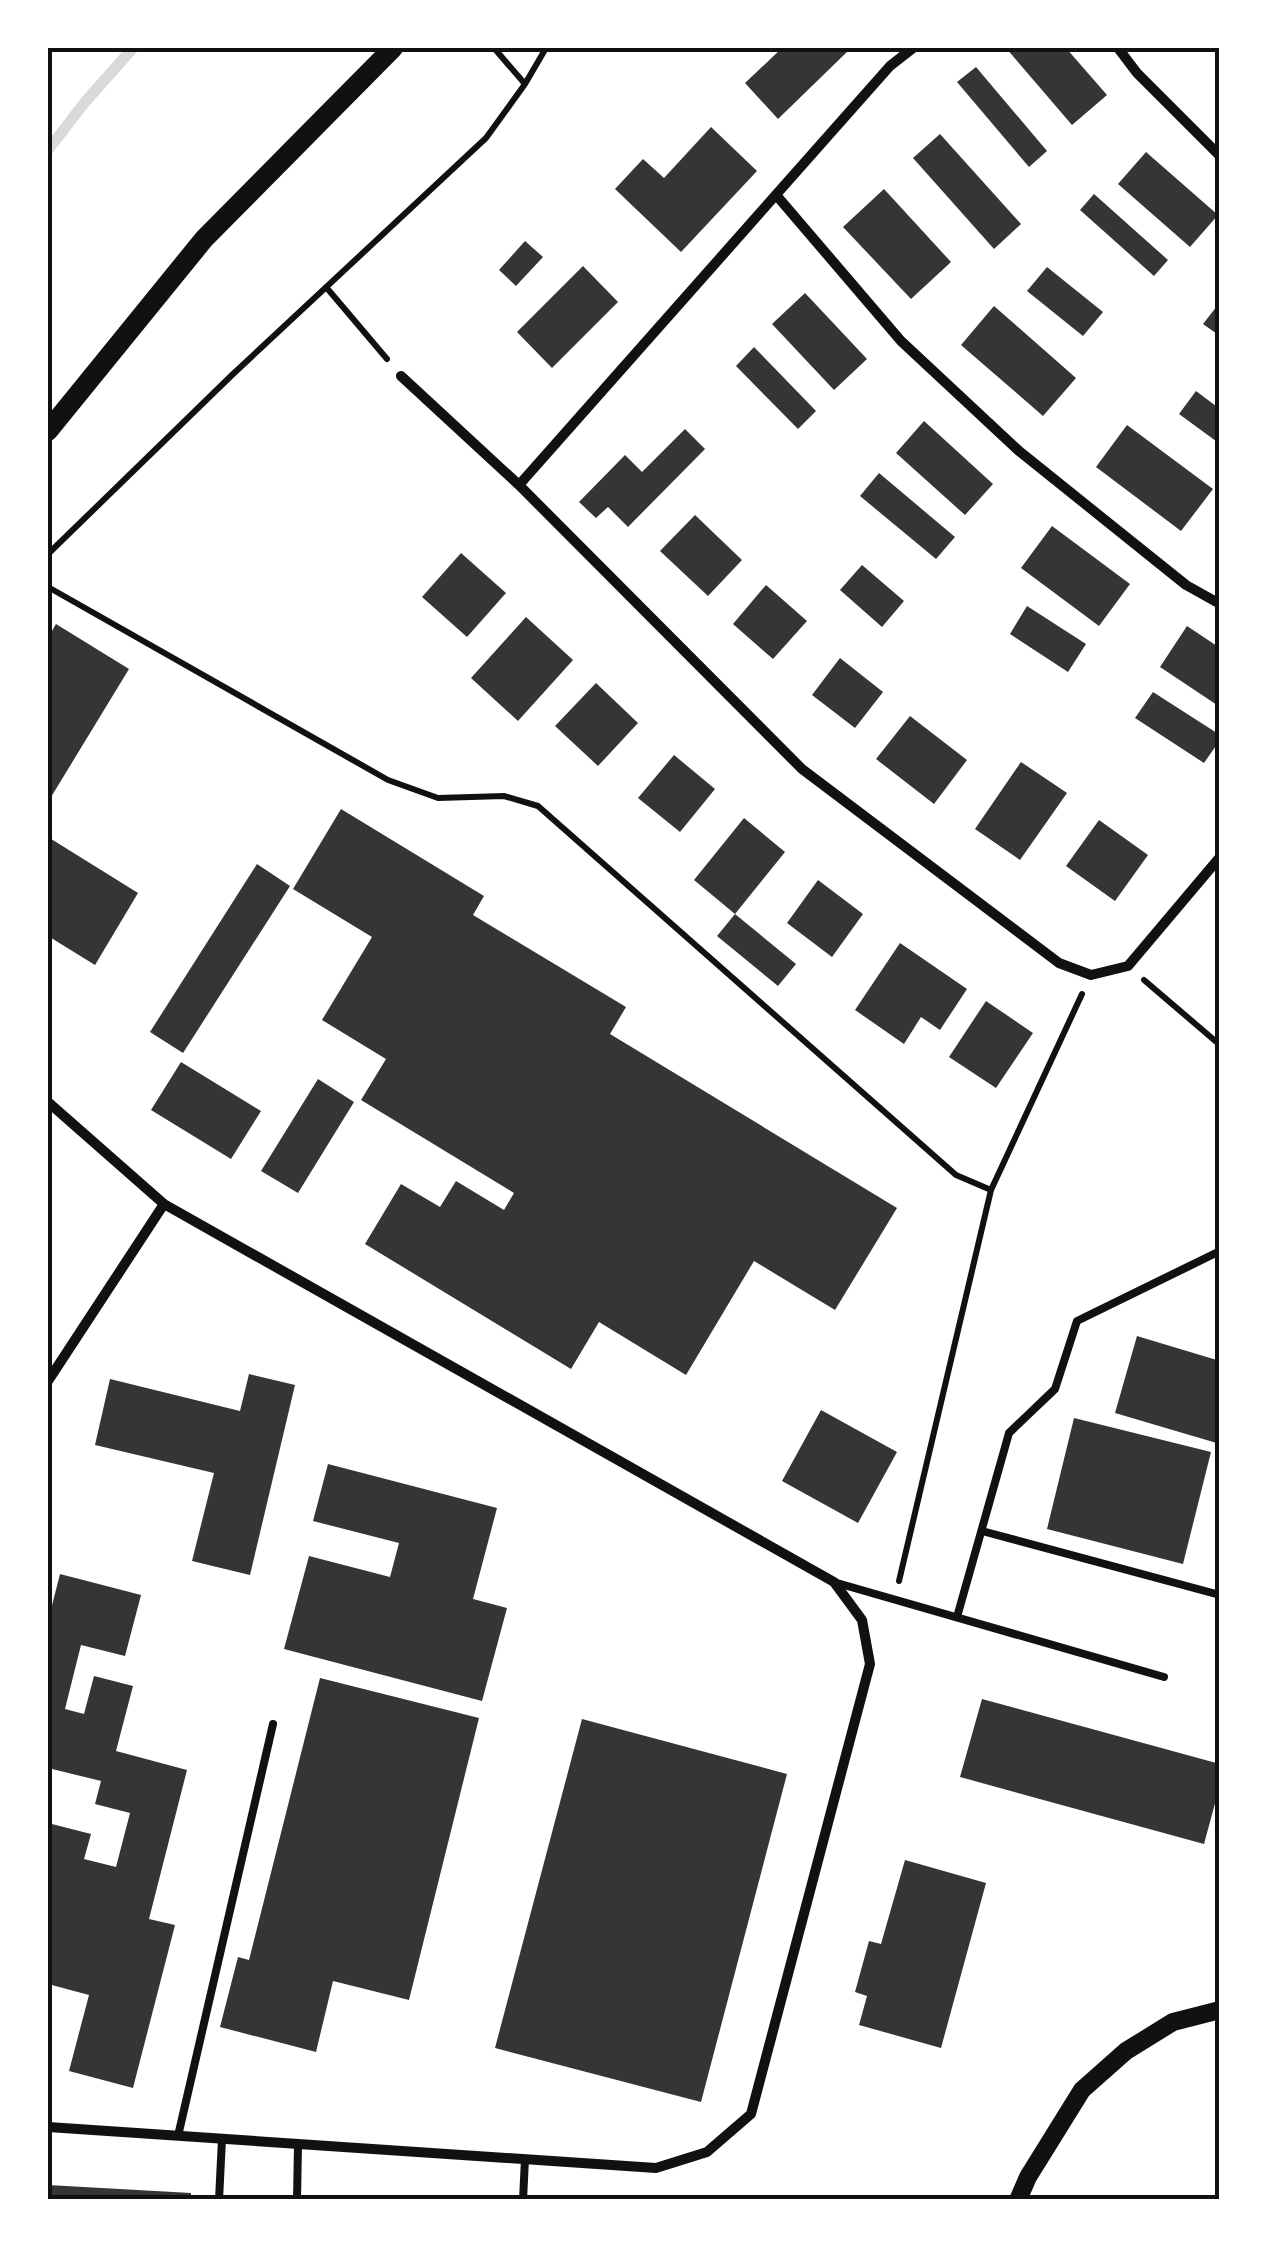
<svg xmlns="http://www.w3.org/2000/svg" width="1267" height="2247" viewBox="0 0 1267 2247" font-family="'Titillium Web',sans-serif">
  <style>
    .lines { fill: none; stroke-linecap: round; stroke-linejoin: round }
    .stream { stroke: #d9d9d9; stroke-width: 11 }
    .building { fill: #353535 }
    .path { stroke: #111; stroke-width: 6 }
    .service { stroke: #111; stroke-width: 8 }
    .minor { stroke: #111; stroke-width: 10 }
    .tertiary { stroke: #111; stroke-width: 18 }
    .secondary { stroke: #111; stroke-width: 20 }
    .neatline { fill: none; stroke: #111; stroke-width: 4 }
  </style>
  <rect width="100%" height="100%" fill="#fff"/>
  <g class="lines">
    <path class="stream" d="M48,150L85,102L133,48"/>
  </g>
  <path class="building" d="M782,48H847L849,50L778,119L745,83Z
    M1006,48H1066L1107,95L1072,125Z
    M976,67L1047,151L1029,167L957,82Z
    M711,127L757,171L681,252L615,189L643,159L664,178Z
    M940,134L1021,224L994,249L913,158Z
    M1146,152L1218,215L1190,247L1118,184Z
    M884,189L951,262L911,299L843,227Z
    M1094,194L1168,260L1154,276L1080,210Z
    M525,241L543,257L516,286L499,270Z
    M583,266L618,302L552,368L517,332Z
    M1047,267L1103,312L1083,336L1027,291Z
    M805,293L867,359L834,390L772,324Z
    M994,306L1076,378L1043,416L961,345Z
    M1217,306L1220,308V336L1203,324Z
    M754,347L816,411L798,429L736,366Z
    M1196,391L1220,409V444L1179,414Z
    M924,421L993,484L965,515L896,453Z
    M1127,425L1213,489L1181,531L1096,467Z
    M685,429L705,449L628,527L608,507L596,518L579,502L625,455L642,472Z
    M879,473L955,537L936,559L860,496Z
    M695,515L742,560L708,596L660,551Z
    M1052,526L1130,584L1099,626L1021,568Z
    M461,553L506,593L467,637L422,597Z
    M862,565L904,601L882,627L840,590Z
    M766,585L807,621L773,659L733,624Z
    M1027,606L1086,644L1068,672L1010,634Z
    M526,617L573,660L518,721L471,678Z
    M56,624L129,669L48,802V638Z
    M1187,626L1220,648V707L1160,667Z
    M840,658L883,692L855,728L812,695Z
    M596,683L638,723L598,766L555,726Z
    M1153,692L1220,735V740L1204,763L1135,718Z
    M910,716L967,760L934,804L876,759Z
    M674,755L715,789L680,832L638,798Z
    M1021,762L1067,793L1020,860L975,829Z
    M341,809L484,896L473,915L626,1007L610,1034L897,1208L835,1310L754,1261L686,1375L599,1322L571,1369L365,1244L401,1184L440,1207L456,1181L504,1210L514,1193L361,1100L386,1059L322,1020L372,937L293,889Z
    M744,818L785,852L735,914L694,880Z
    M1099,820L1148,855L1115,901L1066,866Z
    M48,837L138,893L95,965L48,936Z
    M257,864L290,886L183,1053L150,1032Z
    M818,880L863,914L832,957L787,923Z
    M735,914L796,964L778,986L717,936Z
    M900,943L967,989L940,1030L921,1017L904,1044L855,1010Z
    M986,1001L1033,1033L996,1088L949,1057Z
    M181,1062L261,1111L231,1159L151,1110Z
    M318,1079L354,1102L298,1193L261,1171Z
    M1137,1336L1220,1361V1444L1115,1413Z
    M249,1374L295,1385L250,1575L192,1561L214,1473L95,1445L110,1379L240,1411Z
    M821,1410L897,1452L858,1523L782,1481Z
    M1074,1418L1211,1452L1183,1564L1047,1529Z
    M328,1464L497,1508L473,1599L507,1608L482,1701L284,1649L309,1556L390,1577L399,1543L313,1521Z
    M60,1574L141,1595L125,1656L81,1645L65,1709L84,1714L94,1676L133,1686L116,1751L187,1770L149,1919L175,1925L133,2088L69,2071L89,1995L48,1984V1823L91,1834L84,1859L116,1867L130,1813L95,1804L101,1781L48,1768V1621Z
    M320,1678L479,1718L409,2000L333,1981L316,2052L220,2027L238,1957L249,1960Z
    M982,1699L1220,1764V1785L1204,1844L960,1777Z
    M582,1719L787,1774L701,2102L495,2048Z
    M905,1860L986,1883L941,2048L859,2025L867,1996L855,1992L869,1941L881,1944Z
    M48,2185L191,2193V2200H48Z"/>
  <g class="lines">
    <path class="path" d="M494,48L525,84
      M326,287L387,359
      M48,554L232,375L486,138L525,84L546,48
      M48,587L388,780L438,798L504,796L538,806L956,1175L991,1190
      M1144,980L1220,1045
      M899,1581L991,1190L1082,994"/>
    <path class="service" d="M982,1531L1220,1595
      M837,1583L1164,1677
      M957,1617L1009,1433L1055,1389L1077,1321L1220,1251
      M178,2136L273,1724
      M219,2200L222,2139
      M297,2200L298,2144
      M523,2200L525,2159"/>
    <path class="minor" d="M1118,48L1137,73L1220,156
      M777,196L901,341L1019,451L1186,585L1220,604
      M401,376L519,485L802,769L1059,963L1091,975L1128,966L1220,857
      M519,485L890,66L913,48
      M48,1102L164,1204L834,1582L862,1620L870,1664L751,2114L707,2152L656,2168L48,2127
      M48,1381L164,1204"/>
    <path class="tertiary" d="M1018,2200L1028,2177L1082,2090L1126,2051L1173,2022L1220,2010"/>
    <path class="secondary" d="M48,431L204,239L393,48"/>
  </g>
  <rect width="1267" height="2247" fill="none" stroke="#ffffff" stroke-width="100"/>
  <rect x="50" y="50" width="1167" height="2147" class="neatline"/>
</svg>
